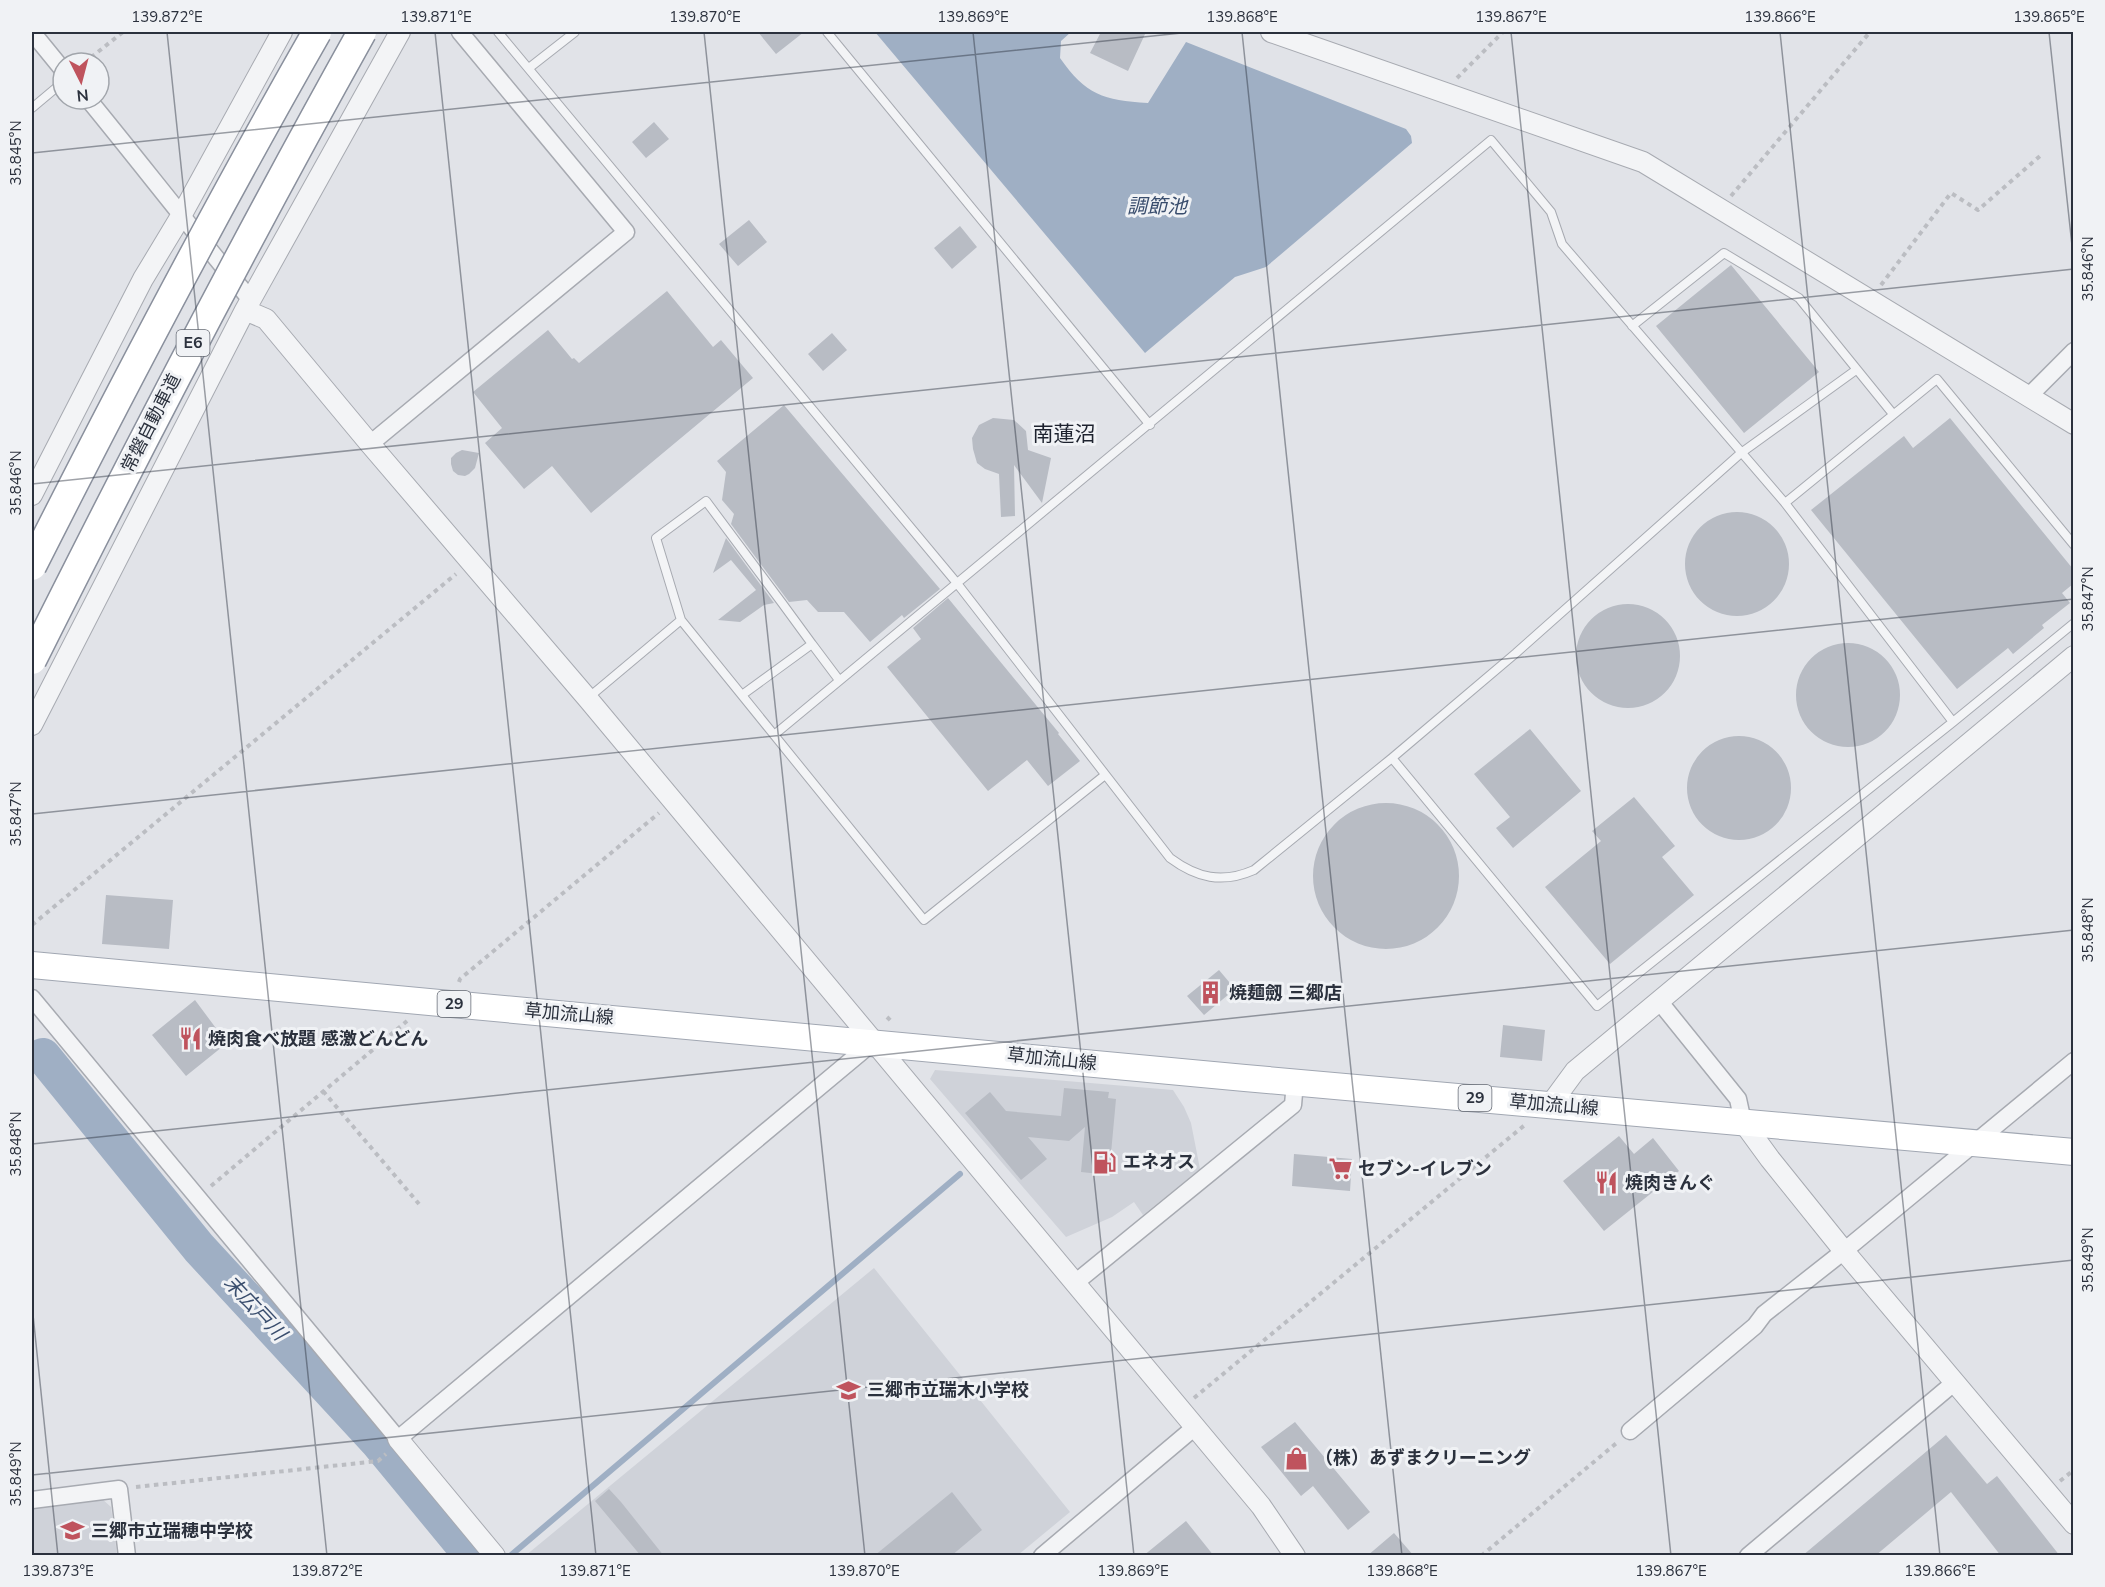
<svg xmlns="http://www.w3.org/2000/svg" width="2105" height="1587" viewBox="0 0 2105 1587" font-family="'Nunito Sans','Noto Sans JP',sans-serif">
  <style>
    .built { fill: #cfd2d9 }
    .water { fill: #9fafc4 }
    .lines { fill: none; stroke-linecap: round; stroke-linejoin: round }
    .stream { stroke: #9fafc4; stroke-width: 6 }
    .river { stroke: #9fafc4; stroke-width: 36 }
    .building { fill: #b8bcc4 }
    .service-casing { stroke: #a7aab1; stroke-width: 10 }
    .minor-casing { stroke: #a7aab1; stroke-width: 19 }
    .tertiary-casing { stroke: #a7aab1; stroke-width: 22 }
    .primary-casing { stroke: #a1a7b2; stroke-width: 28 }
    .path { stroke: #bbbdc2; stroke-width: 4; stroke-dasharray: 4.5 4.5; stroke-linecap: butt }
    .service { stroke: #f3f4f6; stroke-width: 8 }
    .minor { stroke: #f3f4f6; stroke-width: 16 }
    .tertiary { stroke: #f3f4f6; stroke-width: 20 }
    .primary { stroke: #fff; stroke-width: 26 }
    .motorway-bridge-casing { stroke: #8a909d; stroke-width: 31; stroke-linecap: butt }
    .motorway-bridge { stroke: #fff; stroke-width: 28 }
    .ticks { fill: none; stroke: #2b313d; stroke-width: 1.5; stroke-opacity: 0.45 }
    .labels { text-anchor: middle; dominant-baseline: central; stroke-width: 6; stroke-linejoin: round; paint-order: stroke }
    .shield { fill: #f0f2f5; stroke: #666b74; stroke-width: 1.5 }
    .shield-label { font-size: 16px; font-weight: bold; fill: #2b313d }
    .street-label { font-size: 18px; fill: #2b313d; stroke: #f0f2f5 }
    .poi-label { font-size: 18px; font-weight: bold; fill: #2b313d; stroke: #f0f2f5; text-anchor: start }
    .water-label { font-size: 20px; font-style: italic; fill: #394d6d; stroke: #f0f2f5 }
    .quarter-label { font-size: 21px; fill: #1d222e; stroke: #f0f2f5 }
    .neatline { fill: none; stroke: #2b313d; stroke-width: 2 }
    .ticks-label { font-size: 15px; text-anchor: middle; fill: #2b313d }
  </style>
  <rect width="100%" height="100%" fill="#e1e3e8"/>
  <path class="built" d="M935,1070L1173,1090L1184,1107L1191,1123L1200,1169L1143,1215L1134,1202L1112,1217L1066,1237L930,1079Z
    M874,1268L1070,1512L1018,1555L525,1556Z
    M101,1498L111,1507L117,1555H32V1507Z"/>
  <path class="water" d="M875,32H1071L1061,41L1060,58C1086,95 1103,100 1148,103L1186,42L1406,129L1411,136L1412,143L1266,267L1235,277L1145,353Z"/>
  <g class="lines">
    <path class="stream" d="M510,1556L960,1174"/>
    <path class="river" d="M43,1056L199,1248L378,1442L472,1556"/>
  </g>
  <path class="building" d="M758,32H804L776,54Z
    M1101,32H1146L1128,71L1090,53Z
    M654,122L669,139L646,158L632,142Z
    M749,220L767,242L738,266L719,244Z
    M960,226L977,247L952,269L934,248Z
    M1731,265L1819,372L1744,433L1656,326Z
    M667,291L713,347L721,340L753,378L591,513L552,466L524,489L485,443L502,428L473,392L548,330L572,359L574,358L579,363Z
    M832,333L847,350L823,371L808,354Z
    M784,405L940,589L904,618L902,615L870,642L844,612H818L807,600L789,602L731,524L734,514L722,500L726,472L717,461Z
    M993,418L1014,420L1026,431L1028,450L1051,458L1042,503L1014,465L1015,516L1001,517L999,474L985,469L977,463L973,449L972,438L979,425Z
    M1950,418L2073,569V584L2062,593L2070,603L2042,625L2044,628L2013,654L2008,648L1957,689L1811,510L1904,436L1913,448Z
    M462,450L479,453L475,468L469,474L465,476L458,475L453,471L451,464V458L456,453Z
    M1685 564a52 52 0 1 1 104 0a52 52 0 1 1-104 0Z
    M726,538L774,603L764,605L740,622L718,620L756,590L731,560L713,573Z
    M948,598L1059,733L1058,734L1080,761L1048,786L1027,760L988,791L887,667L921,639L913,628Z
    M1576 656a52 52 0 1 1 104 0a52 52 0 1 1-104 0Z
    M1796 695a52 52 0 1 1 104 0a52 52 0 1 1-104 0Z
    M1530,729L1581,791L1513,848L1496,828L1510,817L1474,774Z
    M1687 788a52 52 0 1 1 104 0a52 52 0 1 1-104 0Z
    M1634,797L1675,846L1662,857L1694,895L1610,964L1545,887L1601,841L1592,831Z
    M1313 876a73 73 0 1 1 146 0a73 73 0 1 1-146 0Z
    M106,895L173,900L169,949L102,944Z
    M1219,970L1235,989L1204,1015L1187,996Z
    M195,1000L227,1043L186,1076L152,1035Z
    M1503,1025L1545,1030L1542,1061L1500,1057Z
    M1064,1088L1109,1092L1108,1098L1116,1099L1109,1175L1081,1172L1085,1127L1069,1141L1028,1137L1047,1159L1021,1180L965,1113L990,1092L1006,1111L1061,1116Z
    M1619,1136L1634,1154L1653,1138L1679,1171L1604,1231L1563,1181Z
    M1294,1154L1352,1159L1350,1191L1292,1186Z
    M1295,1422L1370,1512L1348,1530L1313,1486L1301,1496L1261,1447Z
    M1946,1435L1987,1484L1997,1476L2060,1556H2001L1951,1492L1875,1556H1802Z
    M609,1489L621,1502L664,1556H641L595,1501Z
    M952,1492L982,1530L951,1556H874Z
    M1186,1521L1214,1556H1143Z
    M1394,1533L1414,1556H1367Z"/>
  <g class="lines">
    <defs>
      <path id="service" d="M498,32L956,582L1170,858C1197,878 1222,884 1254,870L1392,758L1516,653L1741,453L1856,370
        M827,32L1150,425
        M529,68L575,32
        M32,108L63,82
        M1632,326L1724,253L1799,298L1893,414
        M1785,503L1937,379L2074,545
        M812,644L839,680
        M742,695L812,644L782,603L706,501L656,538L681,620L924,920L1105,775
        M588,698L681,620
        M774,735C1013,536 1253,339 1491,140L1551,212L1562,244L1785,503L1953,722
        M1392,758L1597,1006L1953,722L2074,623"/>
      <path id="minor" d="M32,32L63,70
        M88,99C143,166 195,234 251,300
        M2029,396L2074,351
        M370,444L626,232L460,32
        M32,998L398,1439L872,1043
        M1659,1001L1738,1099L1743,1122
        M1075,1283L1293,1105L1295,1082
        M1630,1431L1755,1326L1764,1314L1844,1251L2074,1061
        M32,1500L119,1489L127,1556
        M1042,1556L1195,1427
        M1748,1556L1955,1382"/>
      <path id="tertiary" d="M1271,32L1643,162L2074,424
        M245,310L266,319L370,444L588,699L1261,1506L1295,1556
        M32,495L143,279L181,216L282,32
        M32,725L245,310L400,32
        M1550,1105L1575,1071L2074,656
        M1743,1122L1770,1159L1844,1251L2074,1524
        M398,1439L495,1556"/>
      <path id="primary" d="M32,965L1245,1078L2074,1152"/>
    </defs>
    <use href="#service" class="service-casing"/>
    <use href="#minor" class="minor-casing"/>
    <use href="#tertiary" class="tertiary-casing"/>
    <use href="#primary" class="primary-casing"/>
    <path class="path" d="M84,63L123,32
      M1457,78L1503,32
      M1731,196L1870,32
      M1881,285L1951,193L1978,210L2040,156
      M32,925L456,574
      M459,982L460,979L659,813
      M887,1017L893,1023
      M323,1091L419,1204
      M211,1186L407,1021
      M1194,1398L1526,1124
      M2060,1481L2074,1470
      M136,1487L378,1461L386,1454
      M1481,1556L1619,1441"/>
    <use href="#service" class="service"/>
    <use href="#minor" class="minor"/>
    <use href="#tertiary" class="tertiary"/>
    <use href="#primary" class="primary"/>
    <defs>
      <path id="motorway-bridge" d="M32,566C123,386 217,207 317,32
        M32,660C138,448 247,238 362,32"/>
    </defs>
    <use href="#motorway-bridge" class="motorway-bridge-casing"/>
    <use href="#motorway-bridge" class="motorway-bridge"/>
  </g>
  <path class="ticks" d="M167,32L327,1556M435,32L596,1556M704,32L865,1556M973,32L1134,1556M1242,32L1402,1556M1511,32L1671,1556M1780,32L1940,1556M2049,32L2074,264M32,153L1191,32M32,484L2074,269M32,814L2074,599M32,1144L2074,930M32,1305L58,1556M32,1475L2074,1260"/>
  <defs>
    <symbol id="building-bare" viewBox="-9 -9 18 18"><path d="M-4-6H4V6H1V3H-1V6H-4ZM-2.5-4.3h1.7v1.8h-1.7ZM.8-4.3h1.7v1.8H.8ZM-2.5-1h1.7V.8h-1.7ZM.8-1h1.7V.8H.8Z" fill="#bf535d" stroke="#f0f2f5" stroke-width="2.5" paint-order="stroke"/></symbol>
    <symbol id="restaurant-bare" viewBox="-9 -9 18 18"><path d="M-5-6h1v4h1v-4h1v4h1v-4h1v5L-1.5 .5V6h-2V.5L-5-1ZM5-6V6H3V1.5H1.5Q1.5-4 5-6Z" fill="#bf535d" stroke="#f0f2f5" stroke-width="2.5" paint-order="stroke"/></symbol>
    <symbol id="fuel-bare" viewBox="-9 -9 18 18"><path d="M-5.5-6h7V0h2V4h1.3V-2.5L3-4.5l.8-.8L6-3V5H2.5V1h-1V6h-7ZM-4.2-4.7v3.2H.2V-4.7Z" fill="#bf535d" stroke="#f0f2f5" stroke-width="2.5" paint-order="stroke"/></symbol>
    <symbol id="supermarket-bare" viewBox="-9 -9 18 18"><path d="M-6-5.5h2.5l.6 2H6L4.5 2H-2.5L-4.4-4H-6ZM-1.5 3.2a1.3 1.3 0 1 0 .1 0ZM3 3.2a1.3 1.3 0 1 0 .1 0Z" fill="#bf535d" stroke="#f0f2f5" stroke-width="2.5" paint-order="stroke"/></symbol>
    <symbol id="school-bare" viewBox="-9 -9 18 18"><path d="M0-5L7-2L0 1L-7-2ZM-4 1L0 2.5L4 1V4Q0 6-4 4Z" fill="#bf535d" stroke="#f0f2f5" stroke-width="2.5" paint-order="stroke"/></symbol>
    <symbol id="shop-bare" viewBox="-9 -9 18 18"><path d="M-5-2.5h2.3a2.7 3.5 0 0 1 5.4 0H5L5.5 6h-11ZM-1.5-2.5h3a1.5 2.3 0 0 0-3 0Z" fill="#bf535d" stroke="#f0f2f5" stroke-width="2.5" paint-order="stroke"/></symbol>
  </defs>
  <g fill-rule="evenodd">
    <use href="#building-bare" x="1194" y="976" width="33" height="33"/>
    <use href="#restaurant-bare" x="174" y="1022" width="33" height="33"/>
    <use href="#fuel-bare" x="1088" y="1146" width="33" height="33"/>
    <use href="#supermarket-bare" x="1324" y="1152" width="33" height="33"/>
    <use href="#restaurant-bare" x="1590" y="1166" width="33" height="33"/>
    <use href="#school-bare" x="832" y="1374" width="33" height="33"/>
    <use href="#shop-bare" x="1280" y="1442" width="33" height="33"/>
    <use href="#school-bare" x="56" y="1514" width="33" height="33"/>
  </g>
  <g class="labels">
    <g class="shield">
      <rect x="176.5" y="330" width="33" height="26" rx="4.5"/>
      <rect x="437.5" y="991" width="33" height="26" rx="4.5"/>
      <rect x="1458.5" y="1085" width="33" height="26" rx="4.5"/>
    </g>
    <g class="shield-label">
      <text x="193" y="343">E6</text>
      <text x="454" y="1004">29</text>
      <text x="1475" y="1098">29</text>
    </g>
    <g class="street-label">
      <text transform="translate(151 423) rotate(-63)">常磐自動車道</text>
      <text transform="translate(569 1014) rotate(5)">草加流山線</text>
      <text transform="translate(1052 1059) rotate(6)">草加流山線</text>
      <text transform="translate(1554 1105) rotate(5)">草加流山線</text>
    </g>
    <g class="poi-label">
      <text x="1229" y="993">焼麺劔 三郷店</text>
      <text x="208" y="1039">焼肉食べ放題 感激どんどん</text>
      <text x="1123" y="1162">エネオス</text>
      <text x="1358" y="1169">セブン-イレブン</text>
      <text x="1625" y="1183">焼肉きんぐ</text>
      <text x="867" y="1390">三郷市立瑞木小学校</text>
      <text x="1315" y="1458">（株）あずまクリーニング</text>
      <text x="91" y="1531">三郷市立瑞穂中学校</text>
    </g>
    <g class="water-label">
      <text x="1157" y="206">調節池</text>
      <text transform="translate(255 1308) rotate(47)">末広戸川</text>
    </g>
    <g class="quarter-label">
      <text x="1064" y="434">南蓮沼</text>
    </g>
  </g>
  <rect width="2105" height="1587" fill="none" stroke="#f0f2f5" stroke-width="66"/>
  <g transform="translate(81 81) rotate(174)"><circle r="28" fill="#f0f2f5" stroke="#a1a5ab" stroke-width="1.5"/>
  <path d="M0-4.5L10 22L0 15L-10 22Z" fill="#bf535d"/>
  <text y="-9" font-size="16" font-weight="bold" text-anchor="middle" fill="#2b313d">N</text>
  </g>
  <rect x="33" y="33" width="2039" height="1521" class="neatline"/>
  <g class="ticks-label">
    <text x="167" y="22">139.872°E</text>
    <text x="436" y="22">139.871°E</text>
    <text x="705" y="22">139.870°E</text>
    <text x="973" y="22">139.869°E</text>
    <text x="1242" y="22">139.868°E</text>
    <text x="1511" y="22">139.867°E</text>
    <text x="1780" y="22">139.866°E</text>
    <text x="2049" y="22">139.865°E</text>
    <text transform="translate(16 153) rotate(-90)" y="5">35.845°N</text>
    <text transform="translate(2088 269) rotate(-90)" y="5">35.846°N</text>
    <text transform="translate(16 483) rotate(-90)" y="5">35.846°N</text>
    <text transform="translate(2088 599) rotate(-90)" y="5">35.847°N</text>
    <text transform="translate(16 814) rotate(-90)" y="5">35.847°N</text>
    <text transform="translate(2088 930) rotate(-90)" y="5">35.848°N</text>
    <text transform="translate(16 1144) rotate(-90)" y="5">35.848°N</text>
    <text transform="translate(2088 1260) rotate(-90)" y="5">35.849°N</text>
    <text transform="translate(16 1474) rotate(-90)" y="5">35.849°N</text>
    <text x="58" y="1576">139.873°E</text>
    <text x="327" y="1576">139.872°E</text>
    <text x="595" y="1576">139.871°E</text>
    <text x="864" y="1576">139.870°E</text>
    <text x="1133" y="1576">139.869°E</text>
    <text x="1402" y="1576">139.868°E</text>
    <text x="1671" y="1576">139.867°E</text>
    <text x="1940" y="1576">139.866°E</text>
  </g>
</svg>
